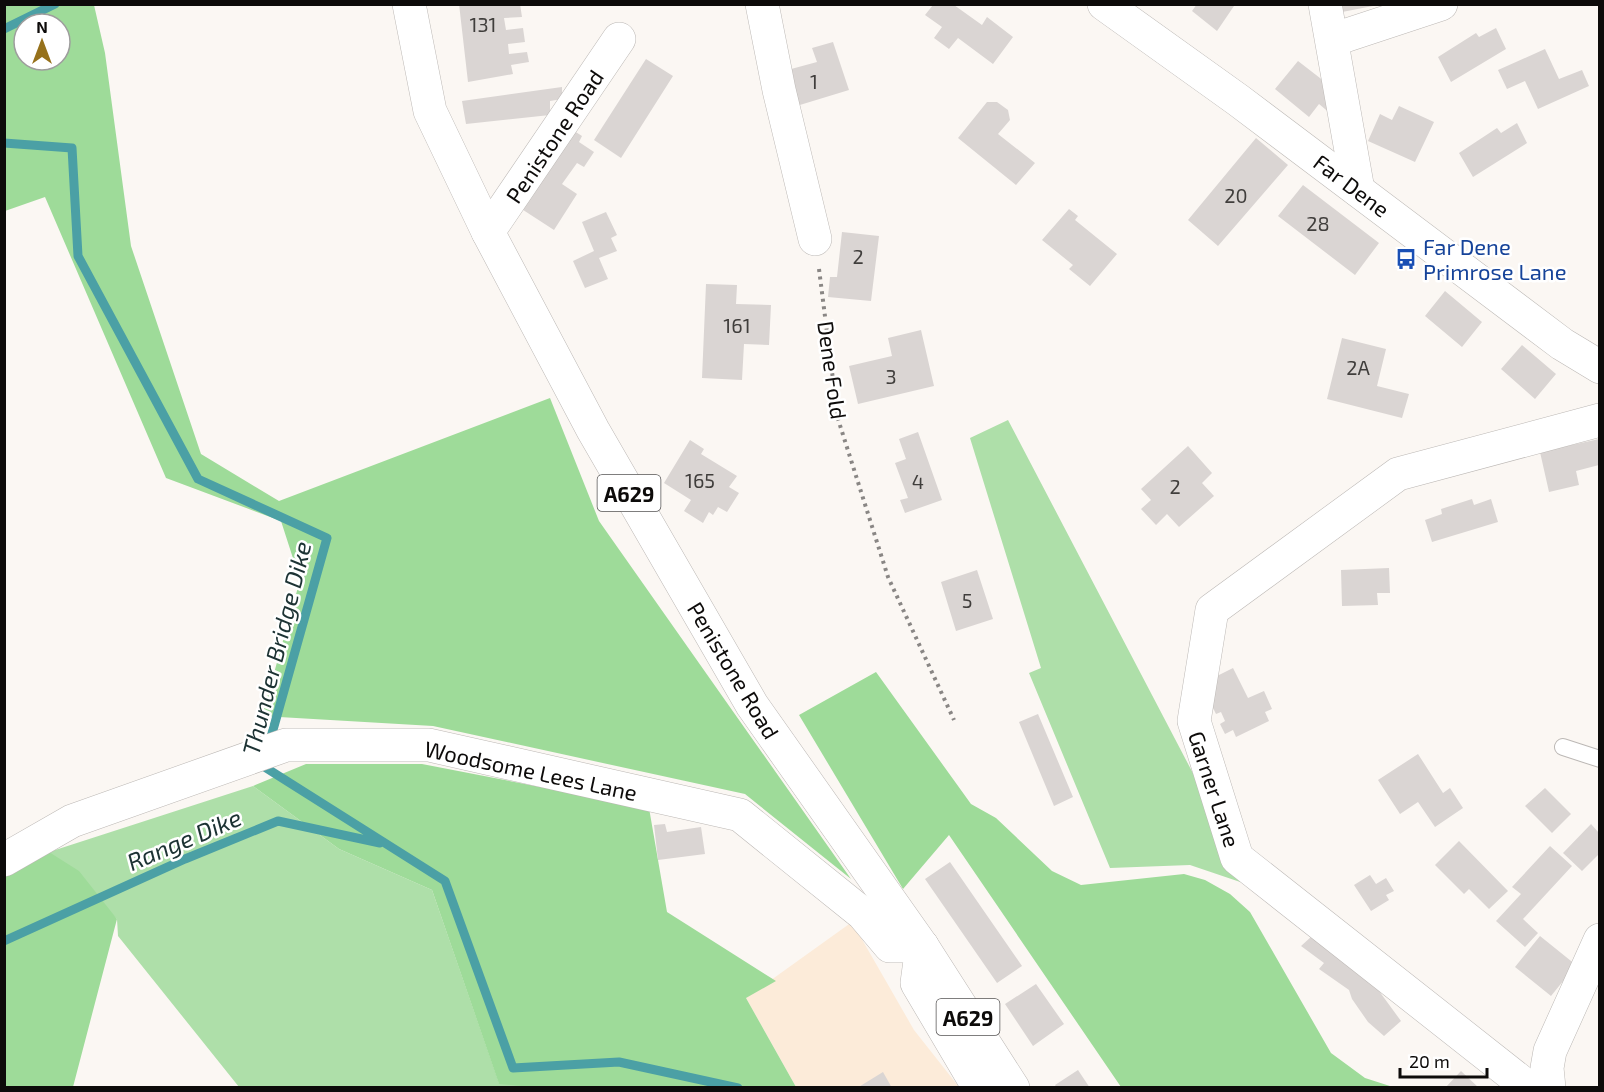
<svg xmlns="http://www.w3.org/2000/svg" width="1604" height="1092" viewBox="0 0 1604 1092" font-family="'Exo 2',sans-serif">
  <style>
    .industrial { fill: #fcebd9 }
    .green { fill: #aedfa9 }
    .forest { fill: #9edb99; fill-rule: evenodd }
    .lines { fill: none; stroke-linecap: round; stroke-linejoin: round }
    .stream { stroke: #4ba0a5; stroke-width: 9 }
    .building { fill: #dad5d3 }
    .service-casing { stroke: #bcb8b5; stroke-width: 18 }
    .minor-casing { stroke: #bcb8b5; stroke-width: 34 }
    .tertiary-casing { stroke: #bcb8b5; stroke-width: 34 }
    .trunk-casing { stroke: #bcb8b5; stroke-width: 34 }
    .path { stroke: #898684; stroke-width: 4; stroke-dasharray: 3 4.5; stroke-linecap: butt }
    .service { stroke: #fff; stroke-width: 16 }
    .minor { stroke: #fff; stroke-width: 33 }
    .tertiary { stroke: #fff; stroke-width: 33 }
    .trunk { stroke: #fff; stroke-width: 33 }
    .labels { text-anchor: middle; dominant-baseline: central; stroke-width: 5; stroke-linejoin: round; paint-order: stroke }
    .number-label { font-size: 20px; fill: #403e3c }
    .shield { fill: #fff; stroke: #565454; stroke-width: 1.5 }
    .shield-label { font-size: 21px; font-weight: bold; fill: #0d0b0a }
    .street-label { font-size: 22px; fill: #0d0b0a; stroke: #fff }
    .transit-label { font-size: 22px; fill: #164399; stroke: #fff; text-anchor: start }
    .water-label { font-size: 24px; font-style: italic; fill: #1c3233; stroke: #fff }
  </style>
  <rect width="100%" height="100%" fill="#fbf7f3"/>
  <path class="industrial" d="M852,922L914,1030L959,1087H796L746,998Z"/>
  <path class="green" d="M1008,420L1252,886L1190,865L1110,868L1029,673L1041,668L970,438Z
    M253,786L339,849L432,890L499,1083L543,1087H239L118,936L117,919L49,852Z"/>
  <path class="forest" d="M5,4L94,5L105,53L131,246L201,454L279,501L550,398L599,521L851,879L745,794L433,726L262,716L300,580L281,521L166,478L45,197L5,211ZM24,24H60V60H24Z
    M876,672L971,804L996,818L1052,871L1081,885L1184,874L1205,880L1230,894L1250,912L1331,1053L1365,1078L1393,1087H1121L949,835L903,889L799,715Z
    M306,764H422L649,808L667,912L776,981L746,998L796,1087L543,1088L499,1084L432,890L339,849L253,786Z
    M49,852L79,871L117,919L73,1087L5,1088V871Z"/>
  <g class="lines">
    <path class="stream" d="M4,29L55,4
      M4,143L72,148L78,256L198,479L327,538L269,744
      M264,760L263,766L445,881L513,1068L619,1062L738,1088
      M4,941L185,859L278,821L380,843"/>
  </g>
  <path class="building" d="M459,4H520L522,17L504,18L506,30L523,28L525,42L508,44L509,54L527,52L529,62L511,65L513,74L468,82Z
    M1197,4H1232L1234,6L1217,31L1192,11Z
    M1341,4H1373V6L1342,12Z
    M933,5H954L982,25L987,17L1013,37L993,64L958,38L949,49L934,38L942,27L925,15Z
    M1496,28L1506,49L1451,82L1438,57L1476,33L1479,37Z
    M833,42L849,90L790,108L780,72L817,62L812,48Z
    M1545,49L1559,79L1582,70L1589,86L1538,109L1525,81L1507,89L1498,70Z
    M646,59L673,76L621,158L594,140Z
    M1298,61L1329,85L1337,119L1319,104L1309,117L1275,89Z
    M562,87V99L550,101V115L466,124L462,101Z
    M987,102H997L1008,110L1010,120L998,134L1035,163L1016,185L958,138Z
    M1399,106L1434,122L1415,162L1368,141L1380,114L1392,120Z
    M1517,123L1527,143L1473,177L1459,153L1497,128L1501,133Z
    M568,127L582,136L579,142L594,152L584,167L577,163L562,184L577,194L554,230L517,206Z
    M1256,138L1288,165L1218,246L1188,220Z
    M1303,185L1379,243L1355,275L1278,216Z
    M1069,209L1078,216L1075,220L1117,254L1090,286L1069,269L1073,265L1042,240Z
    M606,212L617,235L611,238L617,251L599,258L608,279L585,288L573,261L594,251L582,222Z
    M842,232L879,236L871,301L828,297L830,277H837Z
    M706,284L737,285L736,304L771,305L769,345L744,344L742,380L702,378Z
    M1445,291L1482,322L1462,347L1425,316Z
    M921,330L934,386L858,404L849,366L892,356L888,338Z
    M1342,338L1386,349L1377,386L1409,394L1402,418L1327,399Z
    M1522,345L1556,374L1535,399L1501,369Z
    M918,432L942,500L905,513L900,500L908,498L895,463L906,459L899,439Z
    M1599,439V465L1576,471L1579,485L1549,492L1540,452Z
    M690,440L704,449L701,454L737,476L729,487L739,493L727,512L718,507L713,515L709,512L703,523L684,511L691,500L664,483Z
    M1188,446L1212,473L1202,483L1214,496L1179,527L1167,514L1156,525L1141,509L1151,500L1141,489Z
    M1472,499L1474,505L1491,499L1498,522L1432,542L1425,520L1442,514L1441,509Z
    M1389,568L1390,593H1377L1378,605L1342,606L1341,570Z
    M977,570L993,619L956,631L941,582Z
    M1233,668L1248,698L1264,691L1272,709L1265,712L1269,721L1236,737L1233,730L1225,734L1220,724L1225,721L1221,712L1216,714L1208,698L1215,694L1209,680Z
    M1038,714L1073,797L1054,806L1019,722Z
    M1418,754L1443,793L1450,788L1463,808L1435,827L1418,802L1400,814L1378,780Z
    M1545,788L1571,814L1552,833L1525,806Z
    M665,824L667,832L701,827L705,854L658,860L654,825Z
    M1591,824L1599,833V854L1582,871L1563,853Z
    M1459,841L1508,891L1489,909L1469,889L1464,894L1435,865Z
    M1550,846L1572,866L1523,919L1538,933L1525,947L1496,921L1521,894L1512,887Z
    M950,862L1022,966L997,983L925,879Z
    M1370,875L1376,884L1386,878L1394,891L1386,895L1389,900L1371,911L1354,885Z
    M1322,927L1371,980L1401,1021L1384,1036L1368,1022L1352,999L1349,990L1319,969L1324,963L1301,946Z
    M1540,936L1576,965L1551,996L1515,967Z
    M1036,984L1064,1024L1033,1046L1005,1004Z
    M1078,1070L1090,1088H1057L1055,1085Z
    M1461,1071L1479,1088H1445Z
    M883,1072L892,1088H857Z"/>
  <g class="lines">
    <defs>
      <path id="service" d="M1563,747L1600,759"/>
      <path id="minor" d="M762,4L779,90L815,239
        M1325,4L1358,190
        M1332,40L1441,4
        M488,232L619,39
        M4,860L72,821L286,745H429L740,815L863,914L890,946H922
        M1529,1088L1237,858L1194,721L1212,610L1398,474L1600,420"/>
      <path id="tertiary" d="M1104,4L1238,100L1562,344L1600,367
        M922,946L917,983L979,1088
        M1549,1088L1547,1068L1550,1051L1600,940"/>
      <path id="trunk" d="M409,4L430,111L488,232L593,430L752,705L922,946L1013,1088"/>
    </defs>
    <use href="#service" class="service-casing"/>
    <use href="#minor" class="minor-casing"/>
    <use href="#tertiary" class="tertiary-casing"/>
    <use href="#trunk" class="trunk-casing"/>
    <path class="path" d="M819,269L838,419L888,577L954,720"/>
    <use href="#service" class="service"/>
    <use href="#minor" class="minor"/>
    <use href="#tertiary" class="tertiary"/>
    <use href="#trunk" class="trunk"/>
  </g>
  <defs>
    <symbol id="bus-bare" viewBox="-9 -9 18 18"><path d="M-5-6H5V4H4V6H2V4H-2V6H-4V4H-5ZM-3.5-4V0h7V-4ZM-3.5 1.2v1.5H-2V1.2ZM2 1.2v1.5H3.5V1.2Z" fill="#1a4fb4" stroke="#fff" stroke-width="2.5" paint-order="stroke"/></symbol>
  </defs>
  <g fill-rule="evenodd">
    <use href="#bus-bare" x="1391" y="244" width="30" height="30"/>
  </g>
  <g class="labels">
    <g class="number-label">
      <text x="483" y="24">131</text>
      <text x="814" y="81">1</text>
      <text x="1236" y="195">20</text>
      <text x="1318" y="223">28</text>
      <text x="858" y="256">2</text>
      <text x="737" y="325">161</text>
      <text x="1358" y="367">2A</text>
      <text x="891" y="376">3</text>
      <text x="700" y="480">165</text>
      <text x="918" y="481">4</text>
      <text x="1175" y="486">2</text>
      <text x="967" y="600">5</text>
    </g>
    <g class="shield">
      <rect x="597.5" y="475" width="63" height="36" rx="4.5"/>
      <rect x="936.5" y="999" width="63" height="36" rx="4.5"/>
    </g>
    <g class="shield-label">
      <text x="629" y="493">A629</text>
      <text x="968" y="1017">A629</text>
    </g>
    <g class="street-label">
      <text transform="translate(554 136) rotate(-56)">Penistone Road</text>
      <text transform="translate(1352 185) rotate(37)">Far Dene</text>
      <text transform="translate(833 370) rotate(82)">Dene Fold</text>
      <text transform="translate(734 670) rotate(59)">Penistone Road</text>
      <text transform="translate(531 770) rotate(12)">Woodsome Lees Lane</text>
      <text transform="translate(1215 789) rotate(72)">Garner Lane</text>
    </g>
    <g class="transit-label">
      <text x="1423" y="246">Far Dene<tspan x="1423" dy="25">Primrose Lane</tspan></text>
    </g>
    <g class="water-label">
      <text transform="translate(276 648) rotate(-76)">Thunder Bridge Dike</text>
      <text transform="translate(184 839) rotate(-23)">Range Dike</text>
    </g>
  </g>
  <rect width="1604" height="1092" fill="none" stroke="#0d0b0a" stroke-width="12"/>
  <g transform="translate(42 42)"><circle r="28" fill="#ffffff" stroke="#9e9d9d" stroke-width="1.5"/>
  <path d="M0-4.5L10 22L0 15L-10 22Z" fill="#96711b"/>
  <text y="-9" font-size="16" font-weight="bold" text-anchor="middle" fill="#0d0b0a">N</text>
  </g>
  <path d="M1400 1068v9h87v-9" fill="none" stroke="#0d0b0a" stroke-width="3"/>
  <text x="1409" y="1068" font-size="18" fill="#0d0b0a" stroke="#ffffff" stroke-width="4.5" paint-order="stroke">20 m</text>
</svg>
